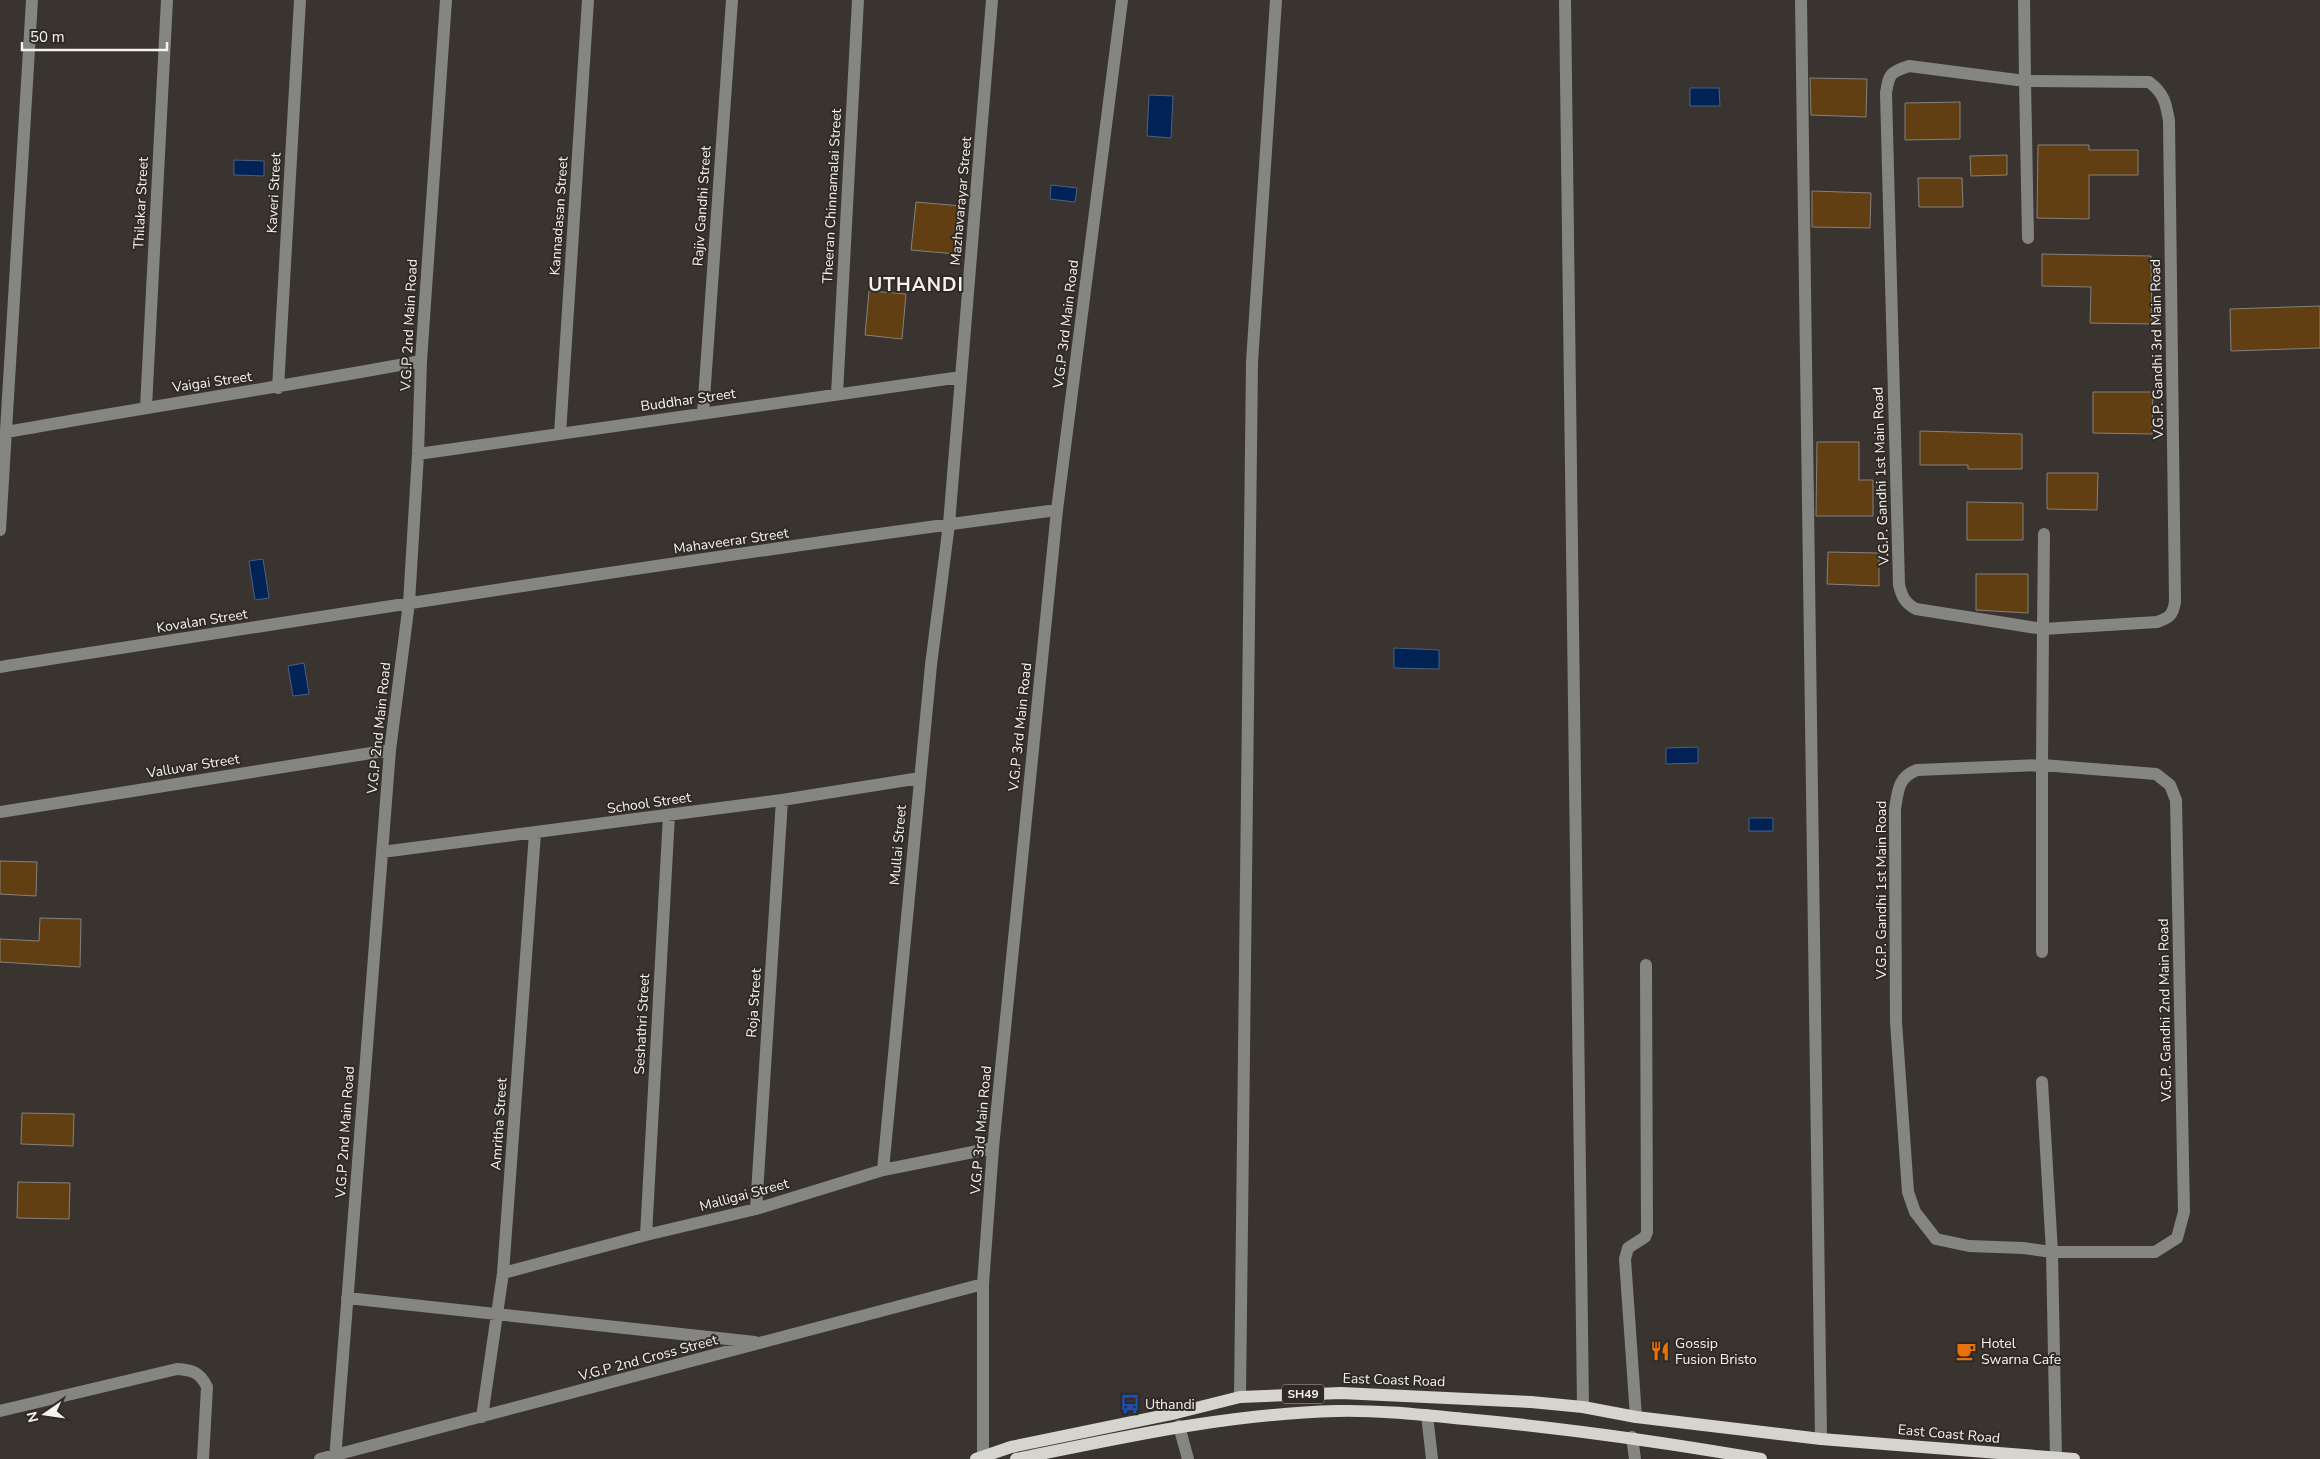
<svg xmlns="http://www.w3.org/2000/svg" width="2320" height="1459" viewBox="0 0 2320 1459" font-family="'Nunito Sans',sans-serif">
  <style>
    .water { fill: #002254; stroke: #4a6182 }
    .building { fill: #623f13; stroke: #86807b }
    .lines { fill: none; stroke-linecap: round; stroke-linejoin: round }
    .minor { stroke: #858582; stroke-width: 12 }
    .major { stroke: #d5d4ce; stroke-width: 12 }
    .labels { text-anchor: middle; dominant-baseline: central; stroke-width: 4; stroke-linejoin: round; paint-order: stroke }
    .shield { fill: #2f2a26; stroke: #bab7b3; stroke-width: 1 }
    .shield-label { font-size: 12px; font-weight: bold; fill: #f6f3ef }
    .street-label { font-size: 14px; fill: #f6f3ef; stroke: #2f2a26 }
    .poi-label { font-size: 14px; fill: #f6f3ef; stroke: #2f2a26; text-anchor: start }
    .district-label { font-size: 19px; font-weight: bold; letter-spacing: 1px; fill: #f6f3ef; stroke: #2f2a26 }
  </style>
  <rect width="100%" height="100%" fill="#39342f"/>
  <path class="water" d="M1690,88H1719L1720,106H1690Z
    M1149,95L1173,96L1171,138L1147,136Z
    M234,160L264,161V176L234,175Z
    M1051,185L1077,188L1075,202L1050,199Z
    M263,559L269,598L255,600L249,561Z
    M1394,648L1439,650V669L1394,668Z
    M304,663L309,694L293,696L288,666Z
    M1698,747V763L1666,764V748Z
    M1749,818H1773V831H1749Z"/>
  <path class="building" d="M1810,78L1867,79L1866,117L1811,115Z
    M1960,102V139L1905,140V103Z
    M2038,145H2089V150H2138V175H2089V219L2037,218Z
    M2007,155V175L1971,176L1970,156Z
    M1918,178H1962L1963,207H1919Z
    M1812,191L1871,193L1870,228L1812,227Z
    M916,202L961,206L956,254L911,250Z
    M2042,254L2151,256L2152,324L2090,323L2091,287L2042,286Z
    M869,291L906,294L902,339L865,335Z
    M2320,306V348L2231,351L2230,309Z
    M2093,392H2153L2152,434L2093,433Z
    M1920,431L2022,434V469H1968V465H1920Z
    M1817,442H1859V480H1873V516H1816Z
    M2047,473H2098L2097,510L2047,509Z
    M1967,502L2023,503V540H1967Z
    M1828,552L1879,553V586L1827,584Z
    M1976,574H2028V613L1976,610Z
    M0,861L37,862L36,896L0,894Z
    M40,918L81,919L80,967L0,962V939L39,941Z
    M22,1113L74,1114L73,1146L21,1144Z
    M18,1182L70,1183L69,1219L17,1218Z"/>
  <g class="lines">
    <path class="minor" d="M1565,0L1583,1407
      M1801,0L1821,1439
      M2024,0L2025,81L1909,66C1890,72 1889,74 1886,93L1899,585C1902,597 1905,603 1916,609L2043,629L2042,765L1917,770C1898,777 1898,791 1895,809L1896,1022L1908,1192L1915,1212L1936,1239L1969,1246L2023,1248L2052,1252L2056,1458
      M2028,238L2025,81L2149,82C2164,93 2166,103 2169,121L2175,602C2173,615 2169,618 2157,622L2043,629L2044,534
      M278,388L300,0
      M837,394L858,0
      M146,407L167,0
      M703,413L732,0
      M7,432C145,407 283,387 421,361
      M560,434L588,0
      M418,454L961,377
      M0,530L32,0
      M0,667C352,612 704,556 1057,510
      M0,812L390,750
      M382,852L782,800L920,778
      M2042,952V765L2156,774L2170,785L2176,800L2184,1212L2177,1238L2155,1252H2052L2042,1082
      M883,1170L931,665L949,524L992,0
      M756,1209L782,800
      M646,1235L669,815
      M503,1273L646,1235L756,1209L883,1170L993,1148
      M347,1298L755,1342
      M1240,1397L1252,362L1276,0
      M0,1411L177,1369C192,1370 200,1372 207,1387L203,1459
      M1427,1415L1432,1459
      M482,1417L503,1273L535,833
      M1636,1417L1625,1259L1628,1248L1645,1237L1647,1232L1646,965
      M1179,1426L1188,1459
      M1632,1437L1635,1459
      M320,1459L983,1284
      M335,1459L390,750L409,603L418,454L421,361L446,0
      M983,1459V1284L993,1148L1057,510L1122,0"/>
    <path class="major" d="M976,1459L1011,1447L1176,1413L1240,1397L1341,1393L1531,1402L1583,1407L1636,1417L1821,1439L2074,1459
      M1016,1459C1124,1437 1226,1414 1337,1411C1379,1410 1423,1415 1465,1419C1565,1428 1663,1442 1761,1459"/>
  </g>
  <defs>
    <symbol id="restaurant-bare" viewBox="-9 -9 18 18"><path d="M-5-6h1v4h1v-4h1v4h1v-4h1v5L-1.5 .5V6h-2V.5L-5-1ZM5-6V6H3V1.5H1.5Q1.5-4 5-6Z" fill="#e8710a" stroke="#2f2a26" stroke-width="2.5" paint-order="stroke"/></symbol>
    <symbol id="cafe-bare" viewBox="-9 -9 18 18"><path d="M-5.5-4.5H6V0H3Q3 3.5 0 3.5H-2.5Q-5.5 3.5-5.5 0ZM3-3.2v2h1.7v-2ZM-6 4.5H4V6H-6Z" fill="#e8710a" stroke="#2f2a26" stroke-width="2.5" paint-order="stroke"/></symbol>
    <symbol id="bus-bare" viewBox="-9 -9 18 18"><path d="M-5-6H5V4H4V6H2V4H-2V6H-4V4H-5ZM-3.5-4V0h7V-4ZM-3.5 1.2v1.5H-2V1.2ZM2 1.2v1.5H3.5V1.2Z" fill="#1a4fb4" stroke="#2f2a26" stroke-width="2.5" paint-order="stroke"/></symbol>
  </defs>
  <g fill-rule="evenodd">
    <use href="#restaurant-bare" x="1646" y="1337" width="28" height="28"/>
    <use href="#cafe-bare" x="1952" y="1337" width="28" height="28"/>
    <use href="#bus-bare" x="1116" y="1390" width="28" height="28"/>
  </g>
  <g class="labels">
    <rect class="shield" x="1282" y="1384.5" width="42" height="19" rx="4"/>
    <g class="shield-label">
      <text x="1303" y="1394">SH49</text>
    </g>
    <g class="street-label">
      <text transform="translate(274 193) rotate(-87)">Kaveri Street</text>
      <text transform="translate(832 196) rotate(-87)">Theeran Chinnamalai Street</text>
      <text transform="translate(961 201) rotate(-85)">Mazhavarayar Street</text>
      <text transform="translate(141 203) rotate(-87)">Thilakar Street</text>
      <text transform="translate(702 206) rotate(-86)">Rajiv Gandhi Street</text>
      <text transform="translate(559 216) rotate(-86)">Kannadasan Street</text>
      <text transform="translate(1066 324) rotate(-83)">V.G.P 3rd Main Road</text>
      <text transform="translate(409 325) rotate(-87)">V.G.P 2nd Main Road</text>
      <text transform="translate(2157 349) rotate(-91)">V.G.P. Gandhi 3rd Main Road</text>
      <text transform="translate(212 382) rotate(-8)">Vaigai Street</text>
      <text transform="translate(688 400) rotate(-8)">Buddhar Street</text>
      <text transform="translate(1881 476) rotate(-92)">V.G.P. Gandhi 1st Main Road</text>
      <text transform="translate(731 541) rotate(-8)">Mahaveerar Street</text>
      <text transform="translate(202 621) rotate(-9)">Kovalan Street</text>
      <text transform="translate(1020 727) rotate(-84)">V.G.P 3rd Main Road</text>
      <text transform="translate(379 728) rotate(-84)">V.G.P 2nd Main Road</text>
      <text transform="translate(193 766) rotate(-9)">Valluvar Street</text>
      <text transform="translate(649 803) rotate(-8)">School Street</text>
      <text transform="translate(898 845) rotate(-85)">Mullai Street</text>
      <text transform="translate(1881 890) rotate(-90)">V.G.P. Gandhi 1st Main Road</text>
      <text transform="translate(754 1003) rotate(-86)">Roja Street</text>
      <text transform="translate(2165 1010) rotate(-91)">V.G.P. Gandhi 2nd Main Road</text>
      <text transform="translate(642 1024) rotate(-87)">Seshathri Street</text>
      <text transform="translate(499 1124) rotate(-86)">Amritha Street</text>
      <text transform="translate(981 1130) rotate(-85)">V.G.P 3rd Main Road</text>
      <text transform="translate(345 1132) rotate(-86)">V.G.P 2nd Main Road</text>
      <text transform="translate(744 1195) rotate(-15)">Malligai Street</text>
      <text transform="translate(648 1358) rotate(-15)">V.G.P 2nd Cross Street</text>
      <text transform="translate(1394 1380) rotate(2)">East Coast Road</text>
      <text transform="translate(1949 1434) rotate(5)">East Coast Road</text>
    </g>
    <g class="poi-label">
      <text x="1675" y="1343">Gossip<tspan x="1675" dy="16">Fusion Bristo</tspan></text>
      <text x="1981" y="1343">Hotel<tspan x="1981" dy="16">Swarna Cafe</tspan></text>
      <text x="1145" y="1404">Uthandi</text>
    </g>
    <g class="district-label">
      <text x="916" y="285">UTHANDI</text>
    </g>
  </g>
  <g transform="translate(45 1414) rotate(257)" stroke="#2f2a26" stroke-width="4" paint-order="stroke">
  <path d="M0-4L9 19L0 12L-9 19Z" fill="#f6f3ef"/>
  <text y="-8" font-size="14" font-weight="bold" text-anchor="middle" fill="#f6f3ef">N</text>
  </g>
  <path d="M22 42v8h145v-8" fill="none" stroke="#f6f3ef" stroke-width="2.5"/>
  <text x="30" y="42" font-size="15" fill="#f6f3ef" stroke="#2f2a26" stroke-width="4" paint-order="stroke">50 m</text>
</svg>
